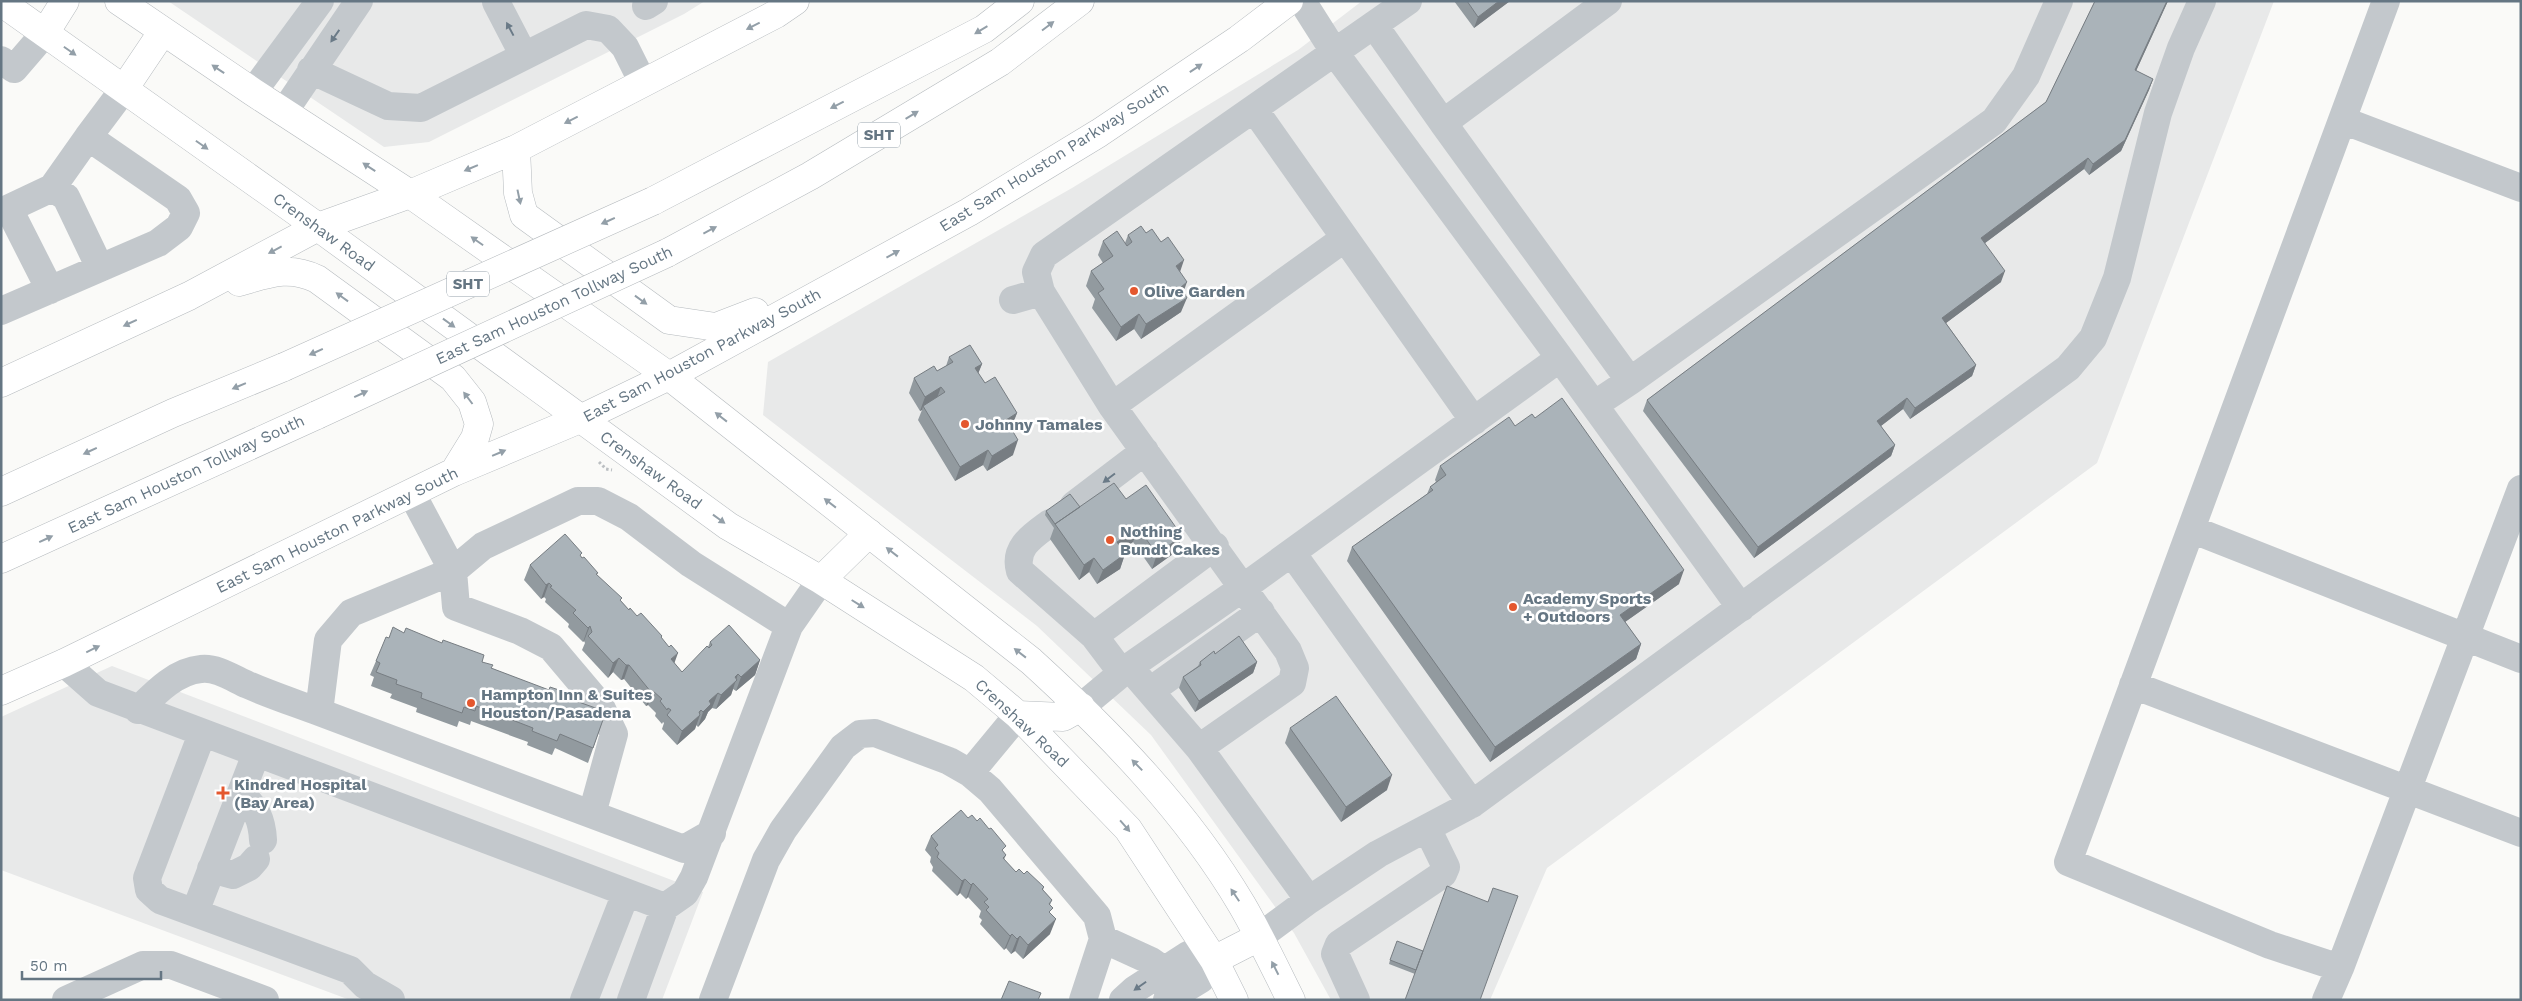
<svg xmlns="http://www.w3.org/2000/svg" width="2522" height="1001" viewBox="0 0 2522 1001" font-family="'Work Sans',sans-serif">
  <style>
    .built { fill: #e8e9e9 }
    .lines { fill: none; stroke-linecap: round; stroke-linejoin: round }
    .major-casing { stroke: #b5babe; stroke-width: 29 }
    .highway-casing { stroke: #b4b9bd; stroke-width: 29 }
    .path { stroke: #bbbfc2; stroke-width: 3; stroke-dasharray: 2.5 2.5; stroke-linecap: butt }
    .minor { stroke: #c3c8cc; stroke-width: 28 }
    .major { stroke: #fff; stroke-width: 28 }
    .highway { stroke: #fff; stroke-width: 28 }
    .highway-bridge-casing { stroke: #b4b9bd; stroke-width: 29; stroke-linecap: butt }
    .highway-bridge { stroke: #fff; stroke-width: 28 }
    .wall { fill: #929a9f }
    .shaded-wall { fill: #777d82 }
    .building { fill: #aab3b9; stroke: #777d82 }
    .oneway { fill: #939fa8 }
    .oneway2 { fill: #6a7a87 }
    .poi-dot { fill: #e4572e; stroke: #fff; stroke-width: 2 }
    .labels { text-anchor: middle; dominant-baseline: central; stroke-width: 5; stroke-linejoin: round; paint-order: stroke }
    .shield { fill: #fff; stroke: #939fa8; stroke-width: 1 }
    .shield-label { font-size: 15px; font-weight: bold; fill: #657683 }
    .street-label { font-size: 16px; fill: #657683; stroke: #fff }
    .poi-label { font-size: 16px; font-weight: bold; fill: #657683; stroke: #fff; text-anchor: start }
  </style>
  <rect width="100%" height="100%" fill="#fafaf8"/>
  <path class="built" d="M168,1H705L684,14L429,142L384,147Z
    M1362,1H2274L2097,463L1547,868L1490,1000H1331L1294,933L1151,735L1037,626L763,415L768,362L1072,188L1298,50Z
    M112,666L703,892L662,1000H350L1,870V717Z"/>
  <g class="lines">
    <defs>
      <path id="major" d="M119,1L253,92L410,194L669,376L1031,661C1110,733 1187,812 1242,905C1260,936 1275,968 1291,1000
        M1,2L318,227L728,526L821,580L974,678L1018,715L1128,829L1214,960L1234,1000
        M45,33L65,1
        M124,89L163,31
        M516,149L518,193L524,215L669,320L716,327L755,312
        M239,282C268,274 288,265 317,279L453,378L472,402L479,424L475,438L454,472
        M1,383L189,296L318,227L410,194L516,149L776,14L795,1
        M821,580L869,533
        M1,691L64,663L454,472L580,419L669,376L969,212L1099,133L1239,39L1289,1
        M1018,715L1063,717L1081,707
        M1214,960L1259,937"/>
      <path id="highway" d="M653,201L984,29L1020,1
        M667,253L810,176L1000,62L1080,1
        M1,492L173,413L284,367
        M1,559L317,415"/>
    </defs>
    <use href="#major" class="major-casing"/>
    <use href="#highway" class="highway-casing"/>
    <path class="path" d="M599,462L606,469L612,470"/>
    <path class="minor" d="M1302,1L1335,53L1560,358L1741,608
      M2386,1L2068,862L2270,945L2340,968L2521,489
      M496,2L524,56
      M646,6L654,1
      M1374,25L1443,123
      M1,60L14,69L45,33
      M311,70L388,106L421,108L586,25L608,29L625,47L643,83
      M253,92L320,1
      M1254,109L1345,238
      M284,112L359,1
      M2342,120L2521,188
      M52,188L66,197L100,268
      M9,209L50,290
      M1,212L52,188L88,137
      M1013,300L1041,292
      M1,311L158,243L179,227L186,213L178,199L88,137L124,89
      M1630,381L1994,121L2026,76L2059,1
      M1594,405L1630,381L1443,123L1608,1
      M1112,406L1345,238L1474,421
      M1074,505L1145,451
      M1050,523C1034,535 1013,547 1020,571L1094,636L1122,673
      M2191,529L2521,659
      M1292,553L1472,804
      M1094,636L1215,546
      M64,663L98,693L665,907L685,893L694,877L789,626L821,580
      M1129,667L1199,748L1309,900
      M2133,685L2521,833
      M1150,691L1261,612
      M1081,707L1129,667L1244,587L1560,358
      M138,710C155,693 176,671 201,669C217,667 234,679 248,685C271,695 295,703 319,712L328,640L351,613L453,571L412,494
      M319,712L684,849L712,833
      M202,734L147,878L149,890L160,900L350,970L365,985L391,1000
      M1199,748L1292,683L1295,668L1288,651L1112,406L1041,292L1036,272L1044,255L1408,1
      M970,773L1018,715
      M241,794C256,808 262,819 263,840
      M592,814L614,734L600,705L551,647L520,631L456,607L453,571L483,546L578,501H598L629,517L691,564L789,626
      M211,869L233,875L249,867L256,859
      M195,912L256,754
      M1259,937L1309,900L1378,854L1472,804L2068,368L2093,338L2117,278L2158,113L2181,48L2202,1
      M1103,939L1151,961L1164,970
      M66,1000L143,965H171L265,1000
      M584,1000L626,893
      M631,1000L665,907
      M713,1000L766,860L783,830L843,747L860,734L875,733L949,761L970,773L990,790L1097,916L1103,939L1083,1000
      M1123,1000L1134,990L1188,955L1214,960L1201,979L1167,1000
      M1356,1000L1335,954L1339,944L1443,874L1446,867L1428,830
      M2326,1000L2340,968"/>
    <use href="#major" class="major"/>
    <use href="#highway" class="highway"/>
    <defs>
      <path id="highway-bridge" d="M284,367L653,201
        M317,415L667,253"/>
    </defs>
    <use href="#highway-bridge" class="highway-bridge-casing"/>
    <use href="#highway-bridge" class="highway-bridge"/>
  </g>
  <path class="wall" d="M1454,1H1510L1474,28Z
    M2095,1H2168L2136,71L2153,79L2149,90L2121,151L2089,175L2084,169L1985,243L2001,282L1946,323L1976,365L1972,376L1910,419L1903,409L1881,426L1895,445L1891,456L1754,558L1643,411L1647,400L2046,102Z
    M1146,233L1180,272L1183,292L1181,312L1141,339L1134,329L1116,341L1092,308L1095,299L1086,286L1091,271L1103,263L1098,255L1103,241L1125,243L1128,235Z
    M949,357L982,364L978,373L985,383L1017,413L1011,428L1013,455L987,471L983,465L955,481L918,420L922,410L920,411L909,393L914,378L937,371L946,366Z
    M1515,426L1679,584L1625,622L1641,644L1636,659L1490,762L1347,561L1352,547L1427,494L1430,487L1436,482L1435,480L1440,466Z
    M1126,499L1182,536L1177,551L1152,569L1133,542L1122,550L1125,554L1120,569L1097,584L1089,572L1079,580L1050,539L1054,528L1045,515L1046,511L1080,507Z
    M580,556L629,610L662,636L661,638L674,663L682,672L708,647L710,642L760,660L755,675L736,691L733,689L731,695L716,709L712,708L708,712L705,719L698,727L696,725L695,729L677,745L662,729L664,723L663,722L662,724L655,716L656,713L648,705L646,706L624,679L621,680L613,672L608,678L582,650L585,643L584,641L583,642L568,627L569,624L545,602L546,599L544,597L541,599L524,580L530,565Z
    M404,633L482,662L491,668L573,700L603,714H605L588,763L555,748L552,755L527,745L528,742L471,721L470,725L459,721L457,727L416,712L417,708L390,698L392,694L371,686L374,677L370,675L376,661L389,638Z
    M1200,662H1257L1253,673L1195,712L1179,688L1183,677L1198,666Z
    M1290,728L1387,790L1341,822L1285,743Z
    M968,818L1006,855L1004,860L1016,872L1024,874L1044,887L1043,890L1052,900L1050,905V934L1023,959L1015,951L1011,954L1006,948L1004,950L980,924L982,920L979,917L981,911L968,897L966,899L960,893L957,896L932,871L933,867L930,862L931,857L925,850L931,836Z
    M1518,896L1415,974L1389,964L1390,960L1423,951L1488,902Z"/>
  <path class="shaded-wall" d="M1499,1H1510L1474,28L1478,17Z
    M2167,1H2168L2131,82L2135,70Z
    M2153,79L2149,90L2121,151L2089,175L2093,164Z
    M2088,158L2084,169L1977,249L1981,238Z
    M1184,260L1179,275L1176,266Z
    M2005,271L2001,282L1938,329L1942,318Z
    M1187,282L1182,296L1181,287Z
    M1187,298L1181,312L1141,339L1146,324Z
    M1139,314L1134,329L1116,341L1121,327Z
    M982,364L976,379L975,368Z
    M1976,365L1972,376L1910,419L1915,408Z
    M941,387L936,401L923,406L922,410L920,411L925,397Z
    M1907,398L1903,409L1873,432L1877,421Z
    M1017,413L1011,428L1001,434L1006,420Z
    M1018,440L1013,455L987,471L992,456Z
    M1895,445L1891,456L1754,558L1758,547Z
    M988,450L983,465L955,481L960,467Z
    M1138,528L1133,542L1111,557L1117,542Z
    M1182,536L1177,551L1152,569L1157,554Z
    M1125,554L1120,569L1097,584L1103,570Z
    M1094,558L1089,572L1079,580L1084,565Z
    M1684,570L1679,584L1615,629L1620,615Z
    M549,583L544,597L541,599L546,585Z
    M590,626L584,641L583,642L588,628Z
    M1641,644L1636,659L1490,762L1495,747Z
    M678,653L673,667L671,659Z
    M619,658L613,672L608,678L613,663Z
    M760,660L755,675L736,691L741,677Z
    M1257,662L1253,673L1195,712L1199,701Z
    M626,665H629L624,679L621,680Z
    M738,674L731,695L716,709L721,695Z
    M653,691L648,705L646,706L651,692Z
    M718,693L712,708L708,712L705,719L698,727L703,712L709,701Z
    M701,710L699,716L700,715L695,729L677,745L682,731Z
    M1392,775L1387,790L1341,822L1346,807Z
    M965,879L960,893L957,896L962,881Z
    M973,883L968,897L966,899L971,885Z
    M1056,919L1050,934L1023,959L1028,945Z
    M1012,934L1006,948L1004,950L1010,936Z
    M1020,936L1015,951L1011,954L1017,939Z"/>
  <path class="building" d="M1467,1H1499L1478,17Z
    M2095,1H2167L2135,70L2153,79L2125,140L2093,164L2088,158L1981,238L2005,271L1942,318L1976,365L1915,408L1907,398L1877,421L1895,445L1758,547L1647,400L2046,102Z
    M1141,226L1146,233L1152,229L1161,242L1168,237L1184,260L1176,266L1187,282L1181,287L1187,298L1146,324L1139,314L1121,327L1098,293L1104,289L1091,271L1113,256L1103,241L1117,231L1127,246L1132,242L1128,235Z
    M970,345L982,364L975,368L985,383L995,377L1017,413L1006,420L1018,440L992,456L988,450L960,467L923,406L945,392L941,387L925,397L914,378L934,366L937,371L953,362L949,357Z
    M1562,398L1684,570L1620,615L1641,644L1495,747L1352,547L1433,490L1430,487L1446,475L1440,466L1509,417L1515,426L1532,414L1535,418Z
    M1114,483L1126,499L1146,485L1182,536L1157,554L1138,528L1117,542L1125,554L1103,570L1094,558L1084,565L1055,524Z
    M1070,494L1080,507L1055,524L1046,511Z
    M565,534L582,553L580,555L582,558L584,557L598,573L596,574L622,598L620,600L629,610L630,608L637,616L641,613L662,636L661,637L669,647L671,645L678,653L671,659L682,672L707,646L709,648L712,645L710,642L729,625L760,660L741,677L738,674L735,677L737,680L721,695L718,693L709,701L711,704L703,712L701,710L699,712L700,715L682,731L667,715L671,710L668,708L667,710L660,701L662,699L653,691L651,692L629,665H626L619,658L613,663L588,636L592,632L590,626L588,628L573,613L576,610L550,587L552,586L549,583L546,585L530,565Z
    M393,627L404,633L406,628L442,643L443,640L484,655L482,662L493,665L491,668L549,690L550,687L574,695L573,700L604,711L603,714H605L593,748L560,734L557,741L532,731L533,728L476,706L475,711L464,707L462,713L421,698L422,693L396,684L397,680L376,672L380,663L376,661L386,637L389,638Z
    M1239,636L1257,662L1199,701L1183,677L1201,665L1200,662L1214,651L1215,654Z
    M1336,696L1392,775L1346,807L1290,728Z
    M961,810L968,818L972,815L977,821L980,818L989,829L991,828L1006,846L1002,850L1006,855L1003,858L1016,872L1019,869L1024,874L1027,871L1044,887L1042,889L1052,900L1049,904L1053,908L1049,912L1056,919L1028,945L1020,936L1017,939L1012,934L1010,936L986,910L989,907L984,902L988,899L973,883L971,885L965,879L962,881L937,857L939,853L935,848L938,845L931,836Z
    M1447,886L1488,902L1493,888L1518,896L1480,1000H1405Z
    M1397,941L1423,951L1416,970L1390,960Z
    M1009,981L1041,993L1038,1000H1001Z"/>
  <defs><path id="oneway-solid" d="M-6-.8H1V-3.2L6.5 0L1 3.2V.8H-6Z" transform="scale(1.25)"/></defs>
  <g class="oneway">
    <use href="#oneway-solid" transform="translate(753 26) rotate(153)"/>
    <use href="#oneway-solid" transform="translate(1048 26) rotate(-37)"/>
    <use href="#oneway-solid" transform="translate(981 30) rotate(149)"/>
    <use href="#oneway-solid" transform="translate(70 51) rotate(35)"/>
    <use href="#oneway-solid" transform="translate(1196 68) rotate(-34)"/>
    <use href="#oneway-solid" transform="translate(218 69) rotate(-146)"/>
    <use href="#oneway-solid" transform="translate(837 105) rotate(153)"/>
    <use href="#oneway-solid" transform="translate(912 115) rotate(-31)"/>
    <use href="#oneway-solid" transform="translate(571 120) rotate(153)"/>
    <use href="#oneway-solid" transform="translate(202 145) rotate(35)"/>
    <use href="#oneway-solid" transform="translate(369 167) rotate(-147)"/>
    <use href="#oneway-solid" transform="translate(471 168) rotate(157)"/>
    <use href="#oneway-solid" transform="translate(519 197) rotate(78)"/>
    <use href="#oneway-solid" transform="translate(608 221) rotate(156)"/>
    <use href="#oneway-solid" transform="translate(710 230) rotate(-28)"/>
    <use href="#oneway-solid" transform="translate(477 241) rotate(-145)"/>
    <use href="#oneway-solid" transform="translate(275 250) rotate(152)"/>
    <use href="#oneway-solid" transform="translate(893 254) rotate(-29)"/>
    <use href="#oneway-solid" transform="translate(342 297) rotate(-144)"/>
    <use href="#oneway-solid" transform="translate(641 300) rotate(36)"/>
    <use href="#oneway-solid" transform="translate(130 323) rotate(155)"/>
    <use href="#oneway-solid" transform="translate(449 323) rotate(36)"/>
    <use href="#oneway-solid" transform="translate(316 352) rotate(156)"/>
    <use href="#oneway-solid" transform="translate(239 386) rotate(157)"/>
    <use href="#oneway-solid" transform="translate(361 394) rotate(-25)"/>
    <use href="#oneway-solid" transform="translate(468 398) rotate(-127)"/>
    <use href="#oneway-solid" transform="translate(721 417) rotate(-142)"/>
    <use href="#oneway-solid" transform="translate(90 451) rotate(155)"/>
    <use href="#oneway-solid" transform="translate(499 453) rotate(-23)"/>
    <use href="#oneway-solid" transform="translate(830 503) rotate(-142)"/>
    <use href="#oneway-solid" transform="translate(719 519) rotate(36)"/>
    <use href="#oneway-solid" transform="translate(46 539) rotate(-25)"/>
    <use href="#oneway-solid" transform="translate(892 552) rotate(-142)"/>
    <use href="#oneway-solid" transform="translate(858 604) rotate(32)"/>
    <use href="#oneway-solid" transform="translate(93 649) rotate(-26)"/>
    <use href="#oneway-solid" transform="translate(1020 653) rotate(-142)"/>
    <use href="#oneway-solid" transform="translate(1137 765) rotate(-134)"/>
    <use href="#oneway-solid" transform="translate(1125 826) rotate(49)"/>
    <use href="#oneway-solid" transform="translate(1235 895) rotate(-124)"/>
    <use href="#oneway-solid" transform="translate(1275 968) rotate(-117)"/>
  </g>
  <g class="oneway2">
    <use href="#oneway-solid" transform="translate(510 29) rotate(-118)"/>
    <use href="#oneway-solid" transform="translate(335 36) rotate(125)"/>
    <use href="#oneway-solid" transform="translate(1109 478) rotate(143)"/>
    <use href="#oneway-solid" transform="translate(1140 986) rotate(145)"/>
  </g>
  <g class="poi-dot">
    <circle cx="1134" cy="291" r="5"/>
    <circle cx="965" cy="424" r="5"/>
    <circle cx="1110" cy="540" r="5"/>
    <circle cx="1513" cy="607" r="5"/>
    <circle cx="471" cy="703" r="5"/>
    <path d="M220.5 785.5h5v5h5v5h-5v5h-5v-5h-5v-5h5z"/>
  </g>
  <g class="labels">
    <g class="shield">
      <rect x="858" y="122.5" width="42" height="25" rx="4"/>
      <rect x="447" y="271.5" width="42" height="25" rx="4"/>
    </g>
    <g class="shield-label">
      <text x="879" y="135">SHT</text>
      <text x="468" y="284">SHT</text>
    </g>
    <g class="street-label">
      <text transform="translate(1054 157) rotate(-32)">East Sam Houston Parkway South</text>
      <text transform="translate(324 232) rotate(36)">Crenshaw Road</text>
      <text transform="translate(554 305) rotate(-25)">East Sam Houston Tollway South</text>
      <text transform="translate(702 355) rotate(-28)">East Sam Houston Parkway South</text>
      <text transform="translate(651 470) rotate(36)">Crenshaw Road</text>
      <text transform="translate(186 474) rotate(-25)">East Sam Houston Tollway South</text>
      <text transform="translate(337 530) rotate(-26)">East Sam Houston Parkway South</text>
      <text transform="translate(1022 723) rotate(43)">Crenshaw Road</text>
    </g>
    <g class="poi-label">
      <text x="1144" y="291">Olive Garden</text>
      <text x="975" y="424">Johnny Tamales</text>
      <text x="1120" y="531">Nothing<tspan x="1120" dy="18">Bundt Cakes</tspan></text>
      <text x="1523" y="598">Academy Sports<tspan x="1523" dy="18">+ Outdoors</tspan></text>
      <text x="481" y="694">Hampton Inn &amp; Suites<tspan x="481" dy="18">Houston/Pasadena</tspan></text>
      <text x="234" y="784">Kindred Hospital<tspan x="234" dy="18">(Bay Area)</tspan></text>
    </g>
  </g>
  <rect width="2522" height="1001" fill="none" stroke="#657683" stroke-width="5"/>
  <path d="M22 971v8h139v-8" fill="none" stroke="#657683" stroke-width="2.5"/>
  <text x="30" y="971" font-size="15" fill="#657683" stroke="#ffffff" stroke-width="4" paint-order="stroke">50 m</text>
</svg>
